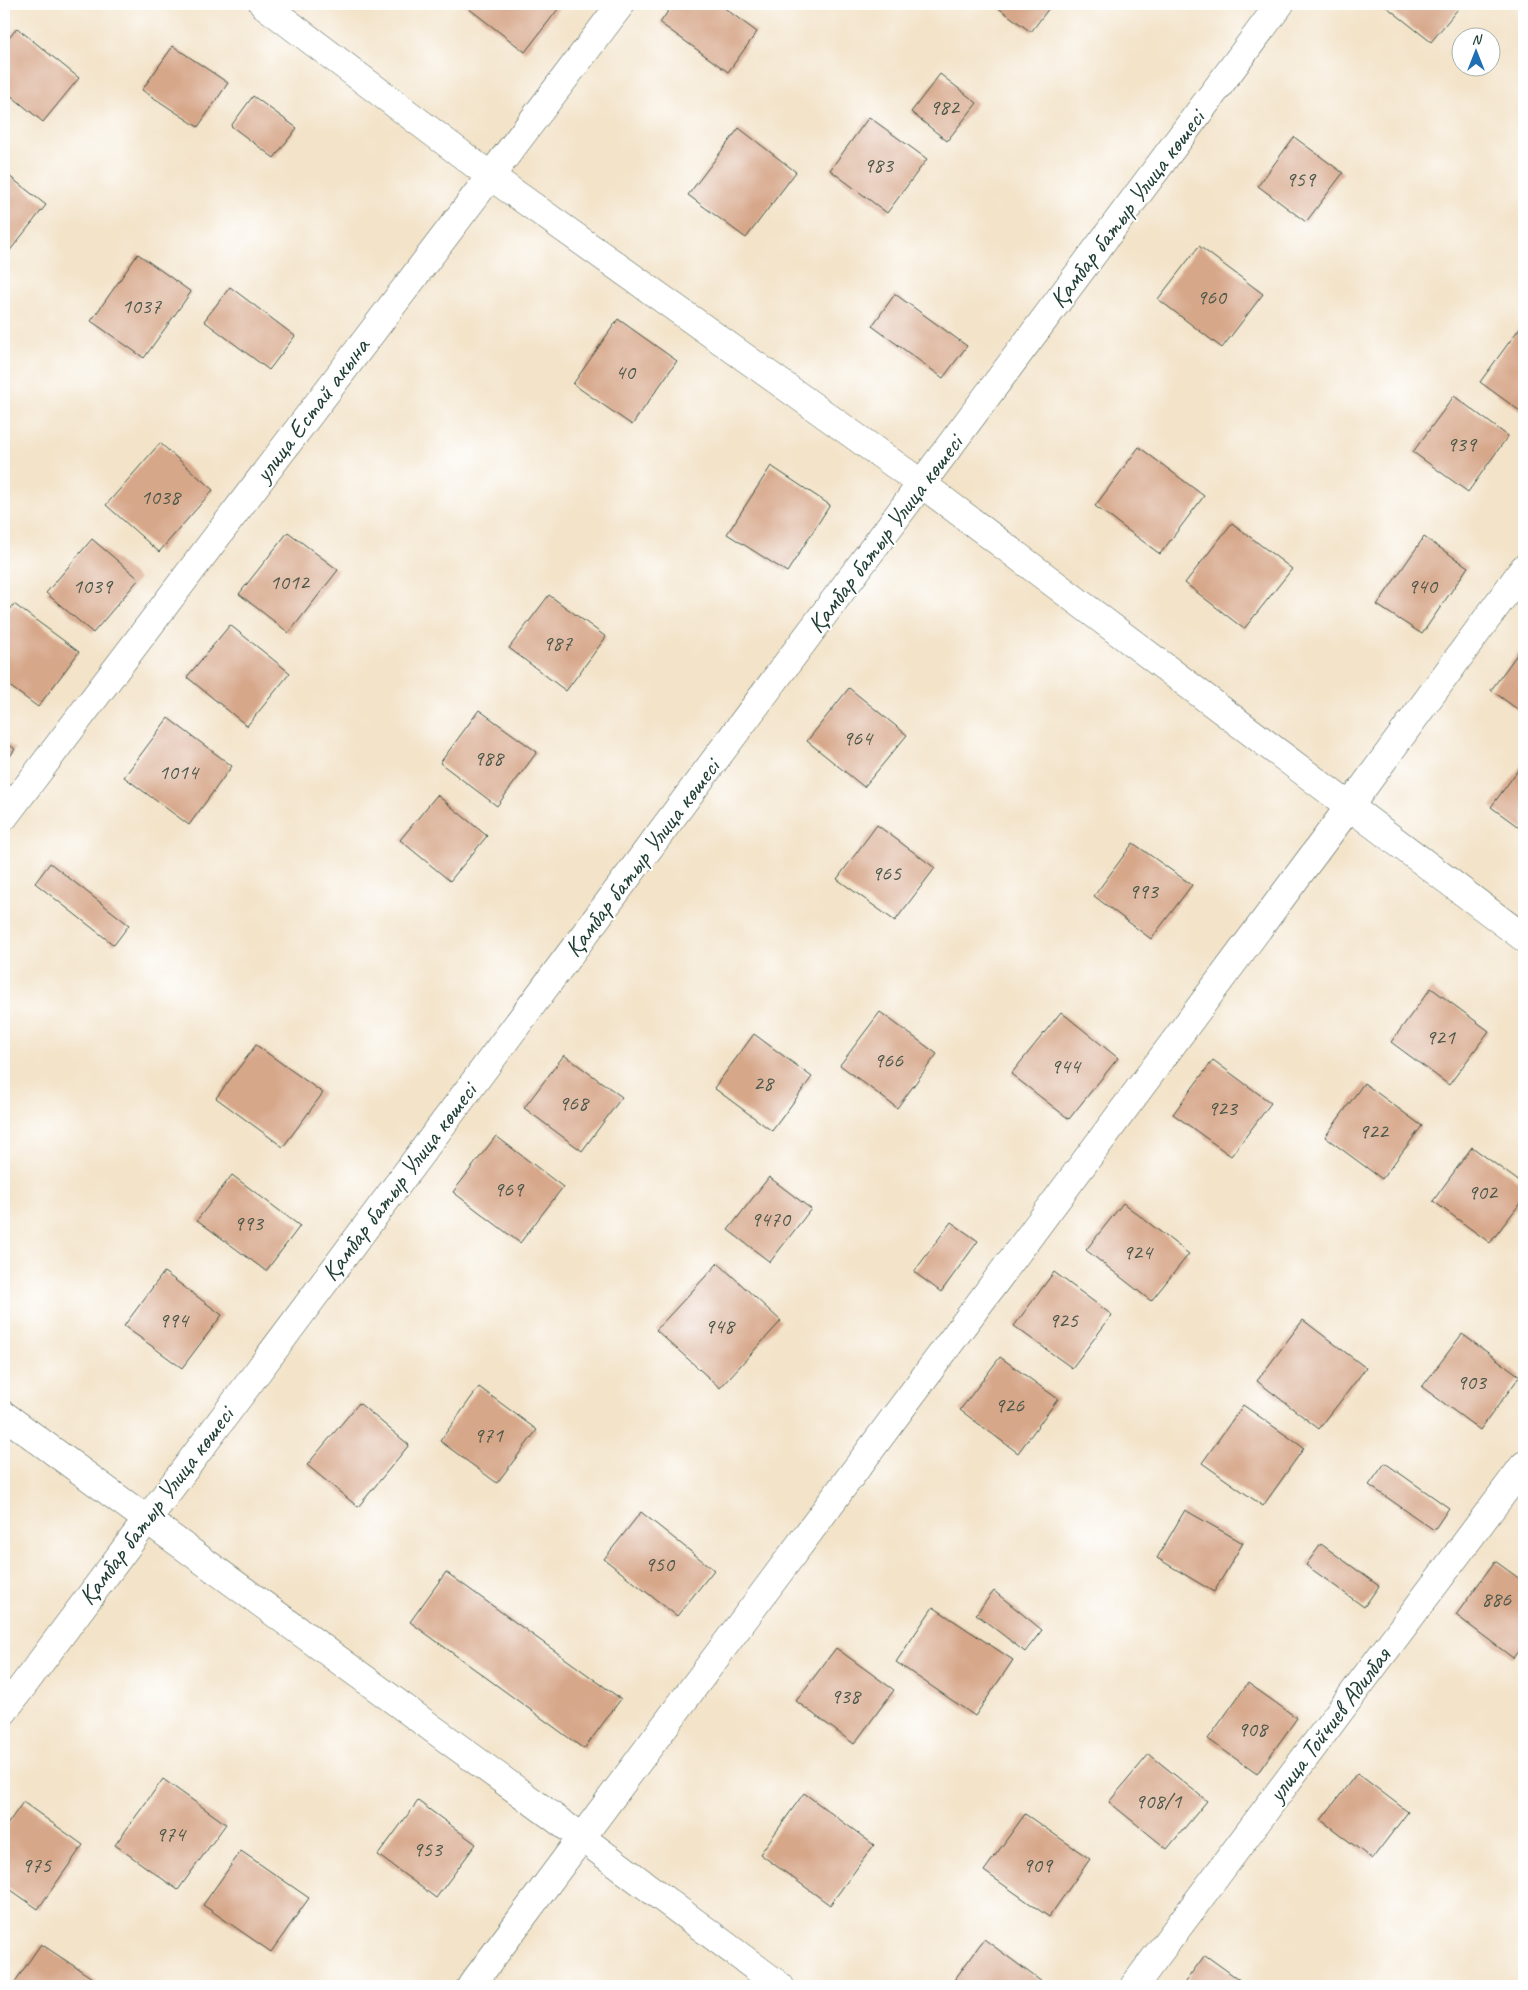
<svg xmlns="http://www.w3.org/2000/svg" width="1528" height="1990" viewBox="0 0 1528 1990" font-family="Caveat,sans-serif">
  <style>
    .building { fill: #d7a78a }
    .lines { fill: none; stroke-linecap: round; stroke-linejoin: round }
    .minor-casing { stroke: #3f564a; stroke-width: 29 }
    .minor { stroke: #fff; stroke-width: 28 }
    .labels { text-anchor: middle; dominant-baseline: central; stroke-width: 4; stroke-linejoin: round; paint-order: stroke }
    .number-label { font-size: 22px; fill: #4d584a }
    .street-label { font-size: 25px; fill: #1f3d34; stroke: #fff }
  </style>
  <rect width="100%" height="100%" fill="#fff"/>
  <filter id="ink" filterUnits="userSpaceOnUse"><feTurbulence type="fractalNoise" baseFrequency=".02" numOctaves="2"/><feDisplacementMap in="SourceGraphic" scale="10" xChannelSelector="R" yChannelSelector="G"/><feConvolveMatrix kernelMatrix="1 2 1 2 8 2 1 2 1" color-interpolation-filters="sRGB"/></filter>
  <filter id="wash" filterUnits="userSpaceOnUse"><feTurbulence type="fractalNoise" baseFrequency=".0096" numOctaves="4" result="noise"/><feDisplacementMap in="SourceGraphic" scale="20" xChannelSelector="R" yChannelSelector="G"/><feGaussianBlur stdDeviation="1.12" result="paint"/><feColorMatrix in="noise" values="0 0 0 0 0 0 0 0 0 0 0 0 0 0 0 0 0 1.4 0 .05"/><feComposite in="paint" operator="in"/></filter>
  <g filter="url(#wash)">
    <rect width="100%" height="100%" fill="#f3e3c9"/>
    <g id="blocks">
      <path class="building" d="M463,4H562L525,52Z
        M673,4H719L757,32L728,72L660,23Z
        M993,4H1052L1031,32Z
        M1383,4H1462L1431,42Z
        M17,28L79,78L43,122L4,90V44Z
        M173,46L228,83L198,127L142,90Z
        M940,74L977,103L947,141L911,112Z
        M253,96L297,128L274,158L231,126Z
        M869,117L927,159L887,213L830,170Z
        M739,128L796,172L746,238L688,195Z
        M1294,137L1343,173L1306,222L1258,186Z
        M4,172L46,205L4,258Z
        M1199,246L1263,294L1222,348L1158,299Z
        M138,254L191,292L144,358L91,321Z
        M230,287L295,336L269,370L204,321Z
        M895,294L967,346L943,378L872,326Z
        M618,319L677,361L632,425L573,384Z
        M1521,326L1524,328V414L1480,382Z
        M1454,396L1508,436L1468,492L1413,452Z
        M160,443L213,490L159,552L106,505Z
        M1139,447L1204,496L1160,554L1095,506Z
        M771,466L830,505L787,572L727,534Z
        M1232,523L1292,569L1244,629L1185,583Z
        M288,532L338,570L289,633L239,594Z
        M1424,537L1468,567L1422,634L1377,605Z
        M92,539L139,579L93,633L46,593Z
        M549,595L606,637L566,691L509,648Z
        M14,604L79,652L38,707L4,682V618Z
        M230,625L290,673L247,726L187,677Z
        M1524,645V714L1491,690Z
        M849,688L907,735L864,787L807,741Z
        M479,710L537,752L497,806L440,763Z
        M168,718L232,766L189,825L124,777Z
        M4,741L15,749L4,765Z
        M1524,762V831L1491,807Z
        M437,795L487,836L450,881L400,840Z
        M877,825L935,868L895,921L837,879Z
        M1133,843L1192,885L1151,939L1094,896Z
        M50,863L129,925L114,945L35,883Z
        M1431,988L1489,1031L1449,1085L1391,1042Z
        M880,1012L937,1054L897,1108L840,1065Z
        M1061,1012L1118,1058L1069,1119L1011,1074Z
        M754,1034L812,1077L772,1131L714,1088Z
        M256,1045L323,1093L283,1147L216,1098Z
        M564,1055L622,1097L582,1151L524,1108Z
        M1213,1060L1271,1103L1231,1156L1173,1114Z
        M1364,1083L1422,1126L1382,1179L1325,1137Z
        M496,1136L563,1187L520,1243L453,1192Z
        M1472,1147L1524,1185V1198L1490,1243L1433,1201Z
        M232,1175L300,1226L266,1271L197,1220Z
        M769,1177L811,1209L770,1262L728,1230Z
        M1123,1203L1189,1254L1151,1301L1086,1250Z
        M951,1222L978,1241L941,1292L914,1272Z
        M718,1263L781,1321L720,1388L656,1330Z
        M164,1272L222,1315L182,1368L124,1326Z
        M1054,1272L1112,1315L1072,1368L1014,1326Z
        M1303,1320L1366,1368L1319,1429L1257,1381Z
        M1462,1334L1520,1376L1480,1430L1422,1387Z
        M1000,1357L1058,1399L1018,1453L960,1410Z
        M479,1387L537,1430L497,1483L440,1441Z
        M359,1403L409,1445L358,1507L307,1465Z
        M1243,1405L1304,1448L1263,1506L1202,1463Z
        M1385,1463L1449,1508L1434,1530L1369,1485Z
        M1185,1510L1243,1543L1214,1592L1157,1558Z
        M641,1512L714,1570L677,1616L604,1559Z
        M1321,1544L1379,1586L1364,1607L1306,1565Z
        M1495,1561L1524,1582V1643L1513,1658L1456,1615Z
        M446,1572L621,1699L584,1749L410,1622Z
        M994,1591L1042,1630L1025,1652L976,1614Z
        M933,1607L1013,1660L975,1716L896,1662Z
        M836,1648L894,1690L854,1744L796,1701Z
        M1248,1683L1297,1718L1257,1774L1208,1739Z
        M1149,1754L1207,1801L1167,1849L1109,1802Z
        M1357,1773L1408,1812L1372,1859L1321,1820Z
        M163,1779L226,1824L178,1890L115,1845Z
        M804,1793L874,1845L830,1905L760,1854Z
        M418,1801L476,1844L436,1898L378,1855Z
        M23,1802L83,1845L38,1909L4,1885V1829Z
        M1025,1814L1090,1859L1049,1917L984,1871Z
        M241,1851L309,1898L271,1952L203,1905Z
        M984,1939L1042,1982L1039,1986H950Z
        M41,1944L104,1986H12Z
        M1205,1955L1248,1986H1182Z"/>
    </g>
  </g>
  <g filter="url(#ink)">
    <use href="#blocks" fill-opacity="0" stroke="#3f564a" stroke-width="1"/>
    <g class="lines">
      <defs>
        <path id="minor" d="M263,4L489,175L922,484L1524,938
          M4,817L621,4
          M4,1415L582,1838L780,1986
          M4,1711L1280,4
          M471,1986L1349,807L1524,568
          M1134,1986L1524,1465"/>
      </defs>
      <use href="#minor" class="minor-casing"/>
      <use href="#minor" class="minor"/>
    </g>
  </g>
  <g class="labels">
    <g class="number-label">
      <text x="944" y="107">982</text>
      <text x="878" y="165">983</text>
      <text x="1300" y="179">959</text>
      <text x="1211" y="297">960</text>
      <text x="141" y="306">1037</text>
      <text x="625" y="372">40</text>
      <text x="1461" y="444">939</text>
      <text x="160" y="497">1038</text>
      <text x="289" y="582">1012</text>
      <text x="92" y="586">1039</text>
      <text x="1422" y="586">940</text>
      <text x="557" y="643">987</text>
      <text x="857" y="738">964</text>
      <text x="488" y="758">988</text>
      <text x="178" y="772">1014</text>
      <text x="886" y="873">965</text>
      <text x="1143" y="891">993</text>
      <text x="1440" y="1037">921</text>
      <text x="888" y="1060">966</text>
      <text x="1065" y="1066">944</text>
      <text x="763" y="1083">28</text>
      <text x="573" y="1103">968</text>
      <text x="1222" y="1108">923</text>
      <text x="1373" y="1131">922</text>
      <text x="508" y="1189">969</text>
      <text x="1482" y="1192">902</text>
      <text x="770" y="1219">9470</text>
      <text x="248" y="1223">993</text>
      <text x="1137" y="1252">924</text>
      <text x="173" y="1320">994</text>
      <text x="1063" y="1320">925</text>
      <text x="719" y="1326">948</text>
      <text x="1471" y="1382">903</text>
      <text x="1009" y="1405">926</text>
      <text x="488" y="1435">971</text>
      <text x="659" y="1564">950</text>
      <text x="1496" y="1599">886</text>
      <text x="845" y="1696">938</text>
      <text x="1252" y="1729">908</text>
      <text x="1158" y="1801">908/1</text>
      <text x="170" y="1834">974</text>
      <text x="427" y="1849">953</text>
      <text x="36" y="1865">975</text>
      <text x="1037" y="1865">909</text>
    </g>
    <g class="street-label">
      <text transform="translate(1127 209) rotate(-53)">Қамбар батыр Улица көшесі</text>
      <text transform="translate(312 410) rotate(-53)">улица Естай акына</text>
      <text transform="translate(885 534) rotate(-53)">Қамбар батыр Улица көшесі</text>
      <text transform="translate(642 858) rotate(-53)">Қамбар батыр Улица көшесі</text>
      <text transform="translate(399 1182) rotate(-53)">Қамбар батыр Улица көшесі</text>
      <text transform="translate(156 1506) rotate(-53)">Қамбар батыр Улица көшесі</text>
      <text transform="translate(1329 1725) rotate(-53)">улица Тойчиев Адилбая</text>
    </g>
  </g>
  <rect width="1528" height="1990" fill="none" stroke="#fff" stroke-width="20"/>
  <g transform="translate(1476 52)"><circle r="24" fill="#ffffff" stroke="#a5b1ae"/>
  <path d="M0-4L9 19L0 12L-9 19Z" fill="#1f6fb2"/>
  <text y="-8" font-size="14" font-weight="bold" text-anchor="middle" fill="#1f3d34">N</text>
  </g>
</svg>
